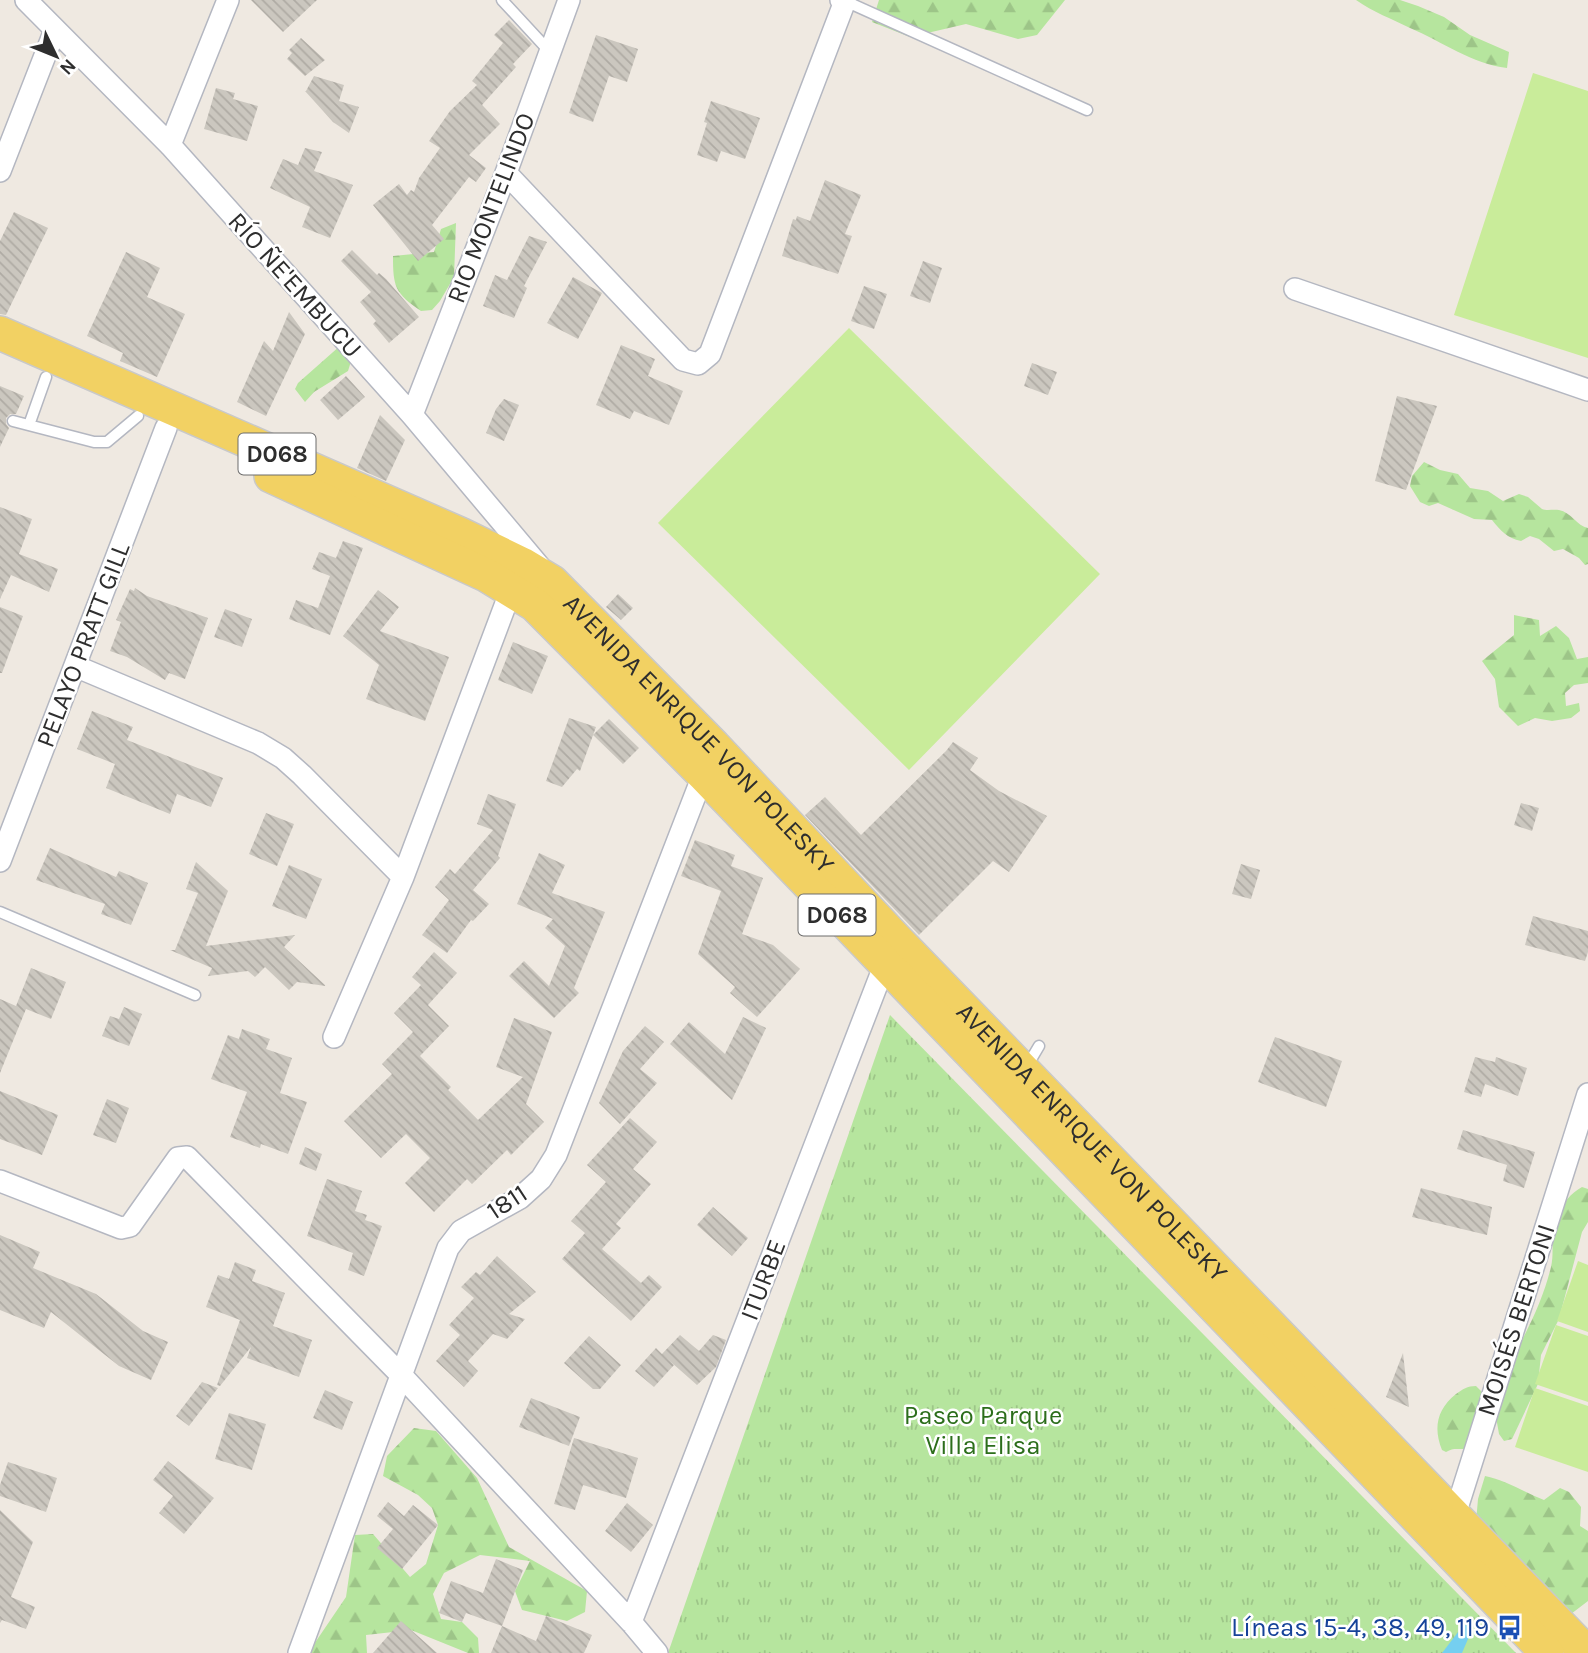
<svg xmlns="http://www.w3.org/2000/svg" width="1588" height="1653" viewBox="0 0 1588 1653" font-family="Karla,sans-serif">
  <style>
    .forest { fill: url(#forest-firs) }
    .park { fill: url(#park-tufts) }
    .pitch { fill: #c9ec9a }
    .water { fill: #75cff0 }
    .building { fill: url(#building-back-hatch) }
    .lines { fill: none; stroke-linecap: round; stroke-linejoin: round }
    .service-casing { stroke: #b4b7c1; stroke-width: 13 }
    .minor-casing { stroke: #b4b7c1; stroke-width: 24 }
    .primary-casing { stroke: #c9c9c9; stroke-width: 36 }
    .service { stroke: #fff; stroke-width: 10 }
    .minor { stroke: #fff; stroke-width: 21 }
    .primary { stroke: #f2d163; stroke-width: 33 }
    .labels { text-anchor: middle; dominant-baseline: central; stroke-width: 5; stroke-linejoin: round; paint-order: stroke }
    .shield { fill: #fff; stroke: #6d6d6d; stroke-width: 2 }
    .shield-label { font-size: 24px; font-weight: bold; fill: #2e2e2e }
    .street-label { font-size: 26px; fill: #2e2e2e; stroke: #fff }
    .park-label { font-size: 26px; fill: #2c6e1b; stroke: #fff }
    .transit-label { font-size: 26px; fill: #164399; stroke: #fff; text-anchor: end }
  </style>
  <defs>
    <pattern id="forest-firs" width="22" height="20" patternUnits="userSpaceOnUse" patternTransform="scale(1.75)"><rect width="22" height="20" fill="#b6e59e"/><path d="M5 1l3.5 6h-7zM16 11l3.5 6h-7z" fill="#9dc588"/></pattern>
    <pattern id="park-tufts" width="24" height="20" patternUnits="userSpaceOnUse" patternTransform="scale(1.75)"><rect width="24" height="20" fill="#b6e59e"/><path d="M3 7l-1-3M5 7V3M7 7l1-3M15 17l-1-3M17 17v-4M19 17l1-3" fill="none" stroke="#9dc588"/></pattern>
    <pattern id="building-back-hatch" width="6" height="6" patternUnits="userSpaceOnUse" patternTransform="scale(1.75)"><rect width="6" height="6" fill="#cbc7bf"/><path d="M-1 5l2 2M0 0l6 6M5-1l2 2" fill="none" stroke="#afaba4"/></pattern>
  </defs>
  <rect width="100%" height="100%" fill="#efe9e1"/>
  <path class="forest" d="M879,0H1065L1037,35L1018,39L966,24L910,37L872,22Z
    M1356,0H1400L1418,6L1444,17L1470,35L1509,52L1507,68C1472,64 1443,42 1410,28C1392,19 1373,12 1356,0Z
    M456,223L454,277L440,301L432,310L421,311C395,293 393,287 393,256L434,252L441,229Z
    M341,345L353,355L348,371L314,392L305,402L295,389L298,383Z
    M1424,462L1440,470L1458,474L1470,488L1488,491L1503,501L1519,494L1528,497L1542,509C1547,511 1553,509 1559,510C1571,512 1577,526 1588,528V564L1585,565L1579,558L1563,549L1554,551L1539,539L1530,536L1521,541C1507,538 1501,531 1492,520L1474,519L1438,503L1429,506L1420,502L1410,486L1412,476Z
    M1514,615L1539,620L1540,636L1556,626L1569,638L1577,659L1588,657V683L1574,685L1565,693L1566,706L1579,703L1580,711L1571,718L1552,721L1535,718L1518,726L1499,707L1495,679L1482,661L1514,635Z
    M1582,1187L1588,1189V1222L1582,1232L1559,1319L1541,1355L1538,1384L1512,1439L1504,1441L1499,1434L1496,1417C1488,1431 1480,1447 1463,1449C1455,1449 1453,1448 1446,1452L1442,1450C1433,1428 1437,1409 1456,1394C1463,1389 1467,1386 1476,1386L1489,1399C1512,1359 1540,1313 1551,1267C1555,1250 1549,1232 1557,1214C1563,1203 1571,1193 1582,1187Z
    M414,1428L436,1431L477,1478L509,1547L587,1591L585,1612L567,1621L522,1610L515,1591L530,1561L480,1555L444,1573L433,1594L441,1619L462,1622L478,1638L479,1653H468L411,1630L366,1635L367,1653H308L346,1597L355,1535L373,1534L410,1577L426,1564L438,1525L432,1508L418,1495L383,1476L387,1456Z
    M1485,1476C1505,1480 1524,1492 1544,1500L1560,1488L1569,1492L1581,1507L1580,1526L1588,1531V1601L1571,1614L1476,1522L1478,1499Z"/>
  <path class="park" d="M890,1015L1516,1653H668Z"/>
  <path class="pitch" d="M1533,73L1588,91V358L1454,315Z
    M849,328L1100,574L909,770L658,523Z
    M1578,1261L1588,1265V1332L1557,1321Z
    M1556,1325L1588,1336V1402L1535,1384Z
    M1535,1388L1588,1406V1472L1515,1447Z"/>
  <path class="water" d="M1465,1623L1471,1632L1462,1653H1442Z"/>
  <path class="building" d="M251,0H317L283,32Z
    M509,20L532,44L513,64L516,67L482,105L500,124L469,155L486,168L476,182L469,177L432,225L444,239L418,261L373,205L399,184L407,195L411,190L414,192L419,178L440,148L429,141L450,111L477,85L472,81L503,43L494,35Z
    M596,35L638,49L627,82L609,76L593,122L569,113Z
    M301,38L325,60L305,76L287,59L292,53L289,50Z
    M314,76L344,85L339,101L359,107L349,133L333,122L305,91H306Z
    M216,88L235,93L233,99L258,106L247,141L204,129Z
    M711,101L760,118L745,159L721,151L717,162L697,155L707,123L704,122Z
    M305,148L322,152L314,171L353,185L330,238L302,227L310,207L270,188L283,159L298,165Z
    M825,180L861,195L845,234L852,236L838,274L782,256L793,219L796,220L797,216L810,221Z
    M14,212L48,228L6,315L0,314V241Z
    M529,236L547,242L524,286L527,288L514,318L483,306L495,275L507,280Z
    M352,250L377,275L379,273L386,279L419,317L389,343L373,324L376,321L360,302L371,292L341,261Z
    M126,252L160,268L147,297L185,314L157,377L120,361L123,353L87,336Z
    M923,261L942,268L930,303L910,296Z
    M573,277L602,293L578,339L547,323Z
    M864,286L887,294L874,329L851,321Z
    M289,312L305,334L266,416L237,402L264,341L273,351Z
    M621,345L655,359L648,376L683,391L669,425L634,411L630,419L596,405Z
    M1032,363L1057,372L1048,395L1024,386Z
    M346,376L365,397L338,420L320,400Z
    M0,386L24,396L16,414H10L6,418V424L9,428L0,447Z
    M1397,396L1437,406L1406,490L1375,481Z
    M504,399L519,405L504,441L486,433L496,409Z
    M380,415L405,440L386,481L357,468Z
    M0,507L32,519L19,554L58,569L49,592L11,575L0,599Z
    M343,541L363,548L330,635L289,619L296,600L318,608L330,576L312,569L319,552L336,558Z
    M135,588L147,596L208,618L185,679L169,673L165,680L127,657L110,651L121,622L116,620L130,589L134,591Z
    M378,590L399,607L380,631L449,657L425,721L366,699L379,665L343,636Z
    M618,594L633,608L621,620L606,607Z
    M0,607L23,616L2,673H0Z
    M225,609L252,619L242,647L214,637Z
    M513,642L548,656L532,694L498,680Z
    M92,711L133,727L127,740L223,778L211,807L177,794L170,814L106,788L115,764L77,749Z
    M569,718L596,727L580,771L577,769L562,787L546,781Z
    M609,719L639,748L623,764L593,735Z
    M953,742L978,758L970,770L999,791L1047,816L1009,872L993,861L919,935L805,815L825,797L861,835L946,751Z
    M488,794L516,804L498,856L500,858L473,890L489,904L473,921L471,920L447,953L422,935L449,900L435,887L450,869L455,874L493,830L477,824Z
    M1521,803L1539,808L1532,831L1514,825Z
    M266,813L294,824L277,866L249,854Z
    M695,840L735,855L731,866L763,878L742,934L773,945L800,969L757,1017L730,993L735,987L698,954L721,891L681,876Z
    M50,848L116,877L119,871L148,883L131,925L101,914L105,904L36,880Z
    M539,853L565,865L552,893L605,912L574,988L579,993L554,1018L509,976L524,961L549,986L565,946L545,928L553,919L517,904Z
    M196,862L228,891L206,946L295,935L284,947L326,986L297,982L289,990L265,967L255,977L248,971L208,976L212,968L170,950H175L198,893L186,889Z
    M1241,864L1260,870L1251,899L1232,894Z
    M289,865L322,879L306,919L272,906Z
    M1533,916L1588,931V952L1585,961L1525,945Z
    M434,952L457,973L428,1005L449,1026L420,1056L451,1087L448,1090L478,1120L523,1077L496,1067L514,1018L552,1032L526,1104L544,1122L511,1155L507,1150L472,1184L467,1179L434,1212L405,1183L430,1158L406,1134L381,1158L344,1121L392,1074L382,1064L413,1032L394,1013L421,985L412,977Z
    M31,968L66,982L51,1019L26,1009L0,1073V999L16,1006Z
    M124,1007L142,1014L129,1046L102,1036L110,1016L119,1019Z
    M743,1017L766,1028L732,1100L670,1044L689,1022L725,1054Z
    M645,1026L664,1042L640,1069L657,1083L620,1124L599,1103L623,1051Z
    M242,1029L270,1039L266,1049L292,1058L280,1093L307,1102L288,1154L261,1144L260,1148L230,1137L247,1092L211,1079L228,1035L239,1039Z
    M1275,1037L1342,1061L1326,1107L1258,1082Z
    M1475,1057L1495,1062L1496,1057L1527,1068L1518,1096L1485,1084L1481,1097L1464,1092Z
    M0,1091L58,1115L42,1155L0,1139Z
    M107,1099L129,1108L116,1143L93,1135Z
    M630,1118L657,1142L633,1169L651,1184L616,1224L621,1228L602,1249L641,1283L649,1275L662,1287L631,1321L562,1259L585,1233L571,1221L606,1182L587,1165Z
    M1463,1130L1535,1152L1524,1188L1503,1181L1507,1165L1457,1149Z
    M305,1147L322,1154L316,1171L299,1164Z
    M327,1179L362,1191L355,1211L367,1215L365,1220L382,1226L364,1276L348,1270L353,1253L307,1236Z
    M1421,1188L1492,1207L1487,1235L1412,1217Z
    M713,1207L748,1238L732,1256L697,1225Z
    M0,1235L40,1252L33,1268L96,1294L143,1331L168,1342L151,1380L119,1366L51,1312L44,1328L0,1310Z
    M497,1256L536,1292L509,1314L525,1319L507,1339L493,1334L468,1361L478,1371L464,1387L436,1361L460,1335L449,1325L474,1298L461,1287L476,1272L480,1275Z
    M235,1262L256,1270L252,1281L285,1293L273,1326L312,1340L299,1377L247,1358L251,1347L220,1386L217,1385L240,1320L206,1307L218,1275L229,1279Z
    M680,1335L699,1351L713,1335L726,1340L716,1367L697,1385L663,1355L674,1365L654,1387L635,1371L656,1348L662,1354Z
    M589,1336L621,1365L600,1389H593L564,1363Z
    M1403,1353L1409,1407L1386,1397Z
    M202,1382L218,1388L189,1426L176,1416Z
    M325,1390L353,1402L342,1430L313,1418Z
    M531,1398L580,1417L569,1446L519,1427Z
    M229,1413L266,1424L252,1470L215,1459Z
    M574,1438L638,1458L626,1498L583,1485L575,1510L554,1504Z
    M168,1461L214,1498L184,1534L159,1513L173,1496L153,1480Z
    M8,1462L57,1478L46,1512L0,1496V1485Z
    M388,1502L404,1516L413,1505L438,1525L402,1569L377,1548L393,1529L377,1516Z
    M627,1503L653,1525L631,1552L605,1531Z
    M0,1510L33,1542L11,1597L35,1607L26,1629L2,1620L0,1623Z
    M496,1559L523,1570L502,1626L466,1613L462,1622L439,1613L451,1581L483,1593Z
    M546,1616L592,1635L584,1653H491L502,1626L536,1641Z
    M401,1621L437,1653H373Z"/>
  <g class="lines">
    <defs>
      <path id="service" d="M502,0L550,52
        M845,1L1087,110
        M13,421L94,442H107L138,416
        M29,425L46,377
        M0,912L195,995
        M1026,1068L1039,1046"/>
      <path id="minor" d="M26,0L170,145L412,415L539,566
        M170,145L228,0
        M0,171L55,30
        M506,173L683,360L698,364L710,354L845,1L841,0
        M1295,289L1588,390
        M412,415L506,173L569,0
        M75,666L258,743L283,758L302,775L403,877
        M0,861L166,428
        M334,1037L403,877L514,582
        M0,1181L121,1228L130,1226L178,1158L187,1157L401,1375L631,1622L657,1653
        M1452,1524L1588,1094
        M631,1622L888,956
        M299,1653L448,1248L461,1231L520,1198L541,1179L556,1155L707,765"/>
      <g id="primary">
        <path id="s1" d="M0,333L460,534L522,564L552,582L714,746L895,938L1587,1653"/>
        <path d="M271,476L486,575L535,605L704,775L1547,1653"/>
      </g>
    </defs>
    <use href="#service" class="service-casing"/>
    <use href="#minor" class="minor-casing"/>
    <use href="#primary" class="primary-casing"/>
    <use href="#service" class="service"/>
    <use href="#minor" class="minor"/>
    <use href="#primary" class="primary"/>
  </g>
  <defs>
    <symbol id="bus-bare" viewBox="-9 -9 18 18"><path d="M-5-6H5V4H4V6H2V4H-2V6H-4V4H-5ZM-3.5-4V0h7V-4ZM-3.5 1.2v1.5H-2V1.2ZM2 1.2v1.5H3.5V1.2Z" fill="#1a4fb4" stroke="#fff" stroke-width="2.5" paint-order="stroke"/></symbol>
  </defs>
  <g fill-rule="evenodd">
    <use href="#bus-bare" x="1492" y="1610" width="35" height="35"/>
  </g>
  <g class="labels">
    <g class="shield">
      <rect x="238.5" y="433.5" width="77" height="41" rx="5"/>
      <rect x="798.5" y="894.5" width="77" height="41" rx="5"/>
    </g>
    <g class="shield-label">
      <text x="277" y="454">D068</text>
      <text x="837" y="915">D068</text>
    </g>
    <g class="street-label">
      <text transform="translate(491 208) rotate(-69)">RIO MONTELINDO</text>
      <text transform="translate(295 285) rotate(48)">RÍO ÑE'EMBUCU</text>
      <text transform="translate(83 645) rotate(-69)">PELAYO PRATT GILL</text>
      <text stroke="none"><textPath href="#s1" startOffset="817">AVENIDA ENRIQUE VON POLESKY</textPath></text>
      <text stroke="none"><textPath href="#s1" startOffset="1384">AVENIDA ENRIQUE VON POLESKY</textPath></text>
      <text transform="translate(507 1202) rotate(-33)">1811</text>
      <text transform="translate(763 1280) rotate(-69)">ITURBE</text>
      <text transform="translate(1516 1320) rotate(-72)">MOISÉS BERTONI</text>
    </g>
    <g class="park-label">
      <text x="983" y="1415">Paseo Parque<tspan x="983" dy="30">Villa Elisa</tspan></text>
    </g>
    <g class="transit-label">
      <text x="1489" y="1627">Líneas 15-4, 38, 49, 119</text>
    </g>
  </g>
  <g transform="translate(56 56) rotate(133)" stroke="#ffffff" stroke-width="5" paint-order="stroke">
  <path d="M0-5L12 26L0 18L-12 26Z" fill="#2e2e2e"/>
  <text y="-10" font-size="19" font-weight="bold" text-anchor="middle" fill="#2e2e2e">N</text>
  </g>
</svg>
